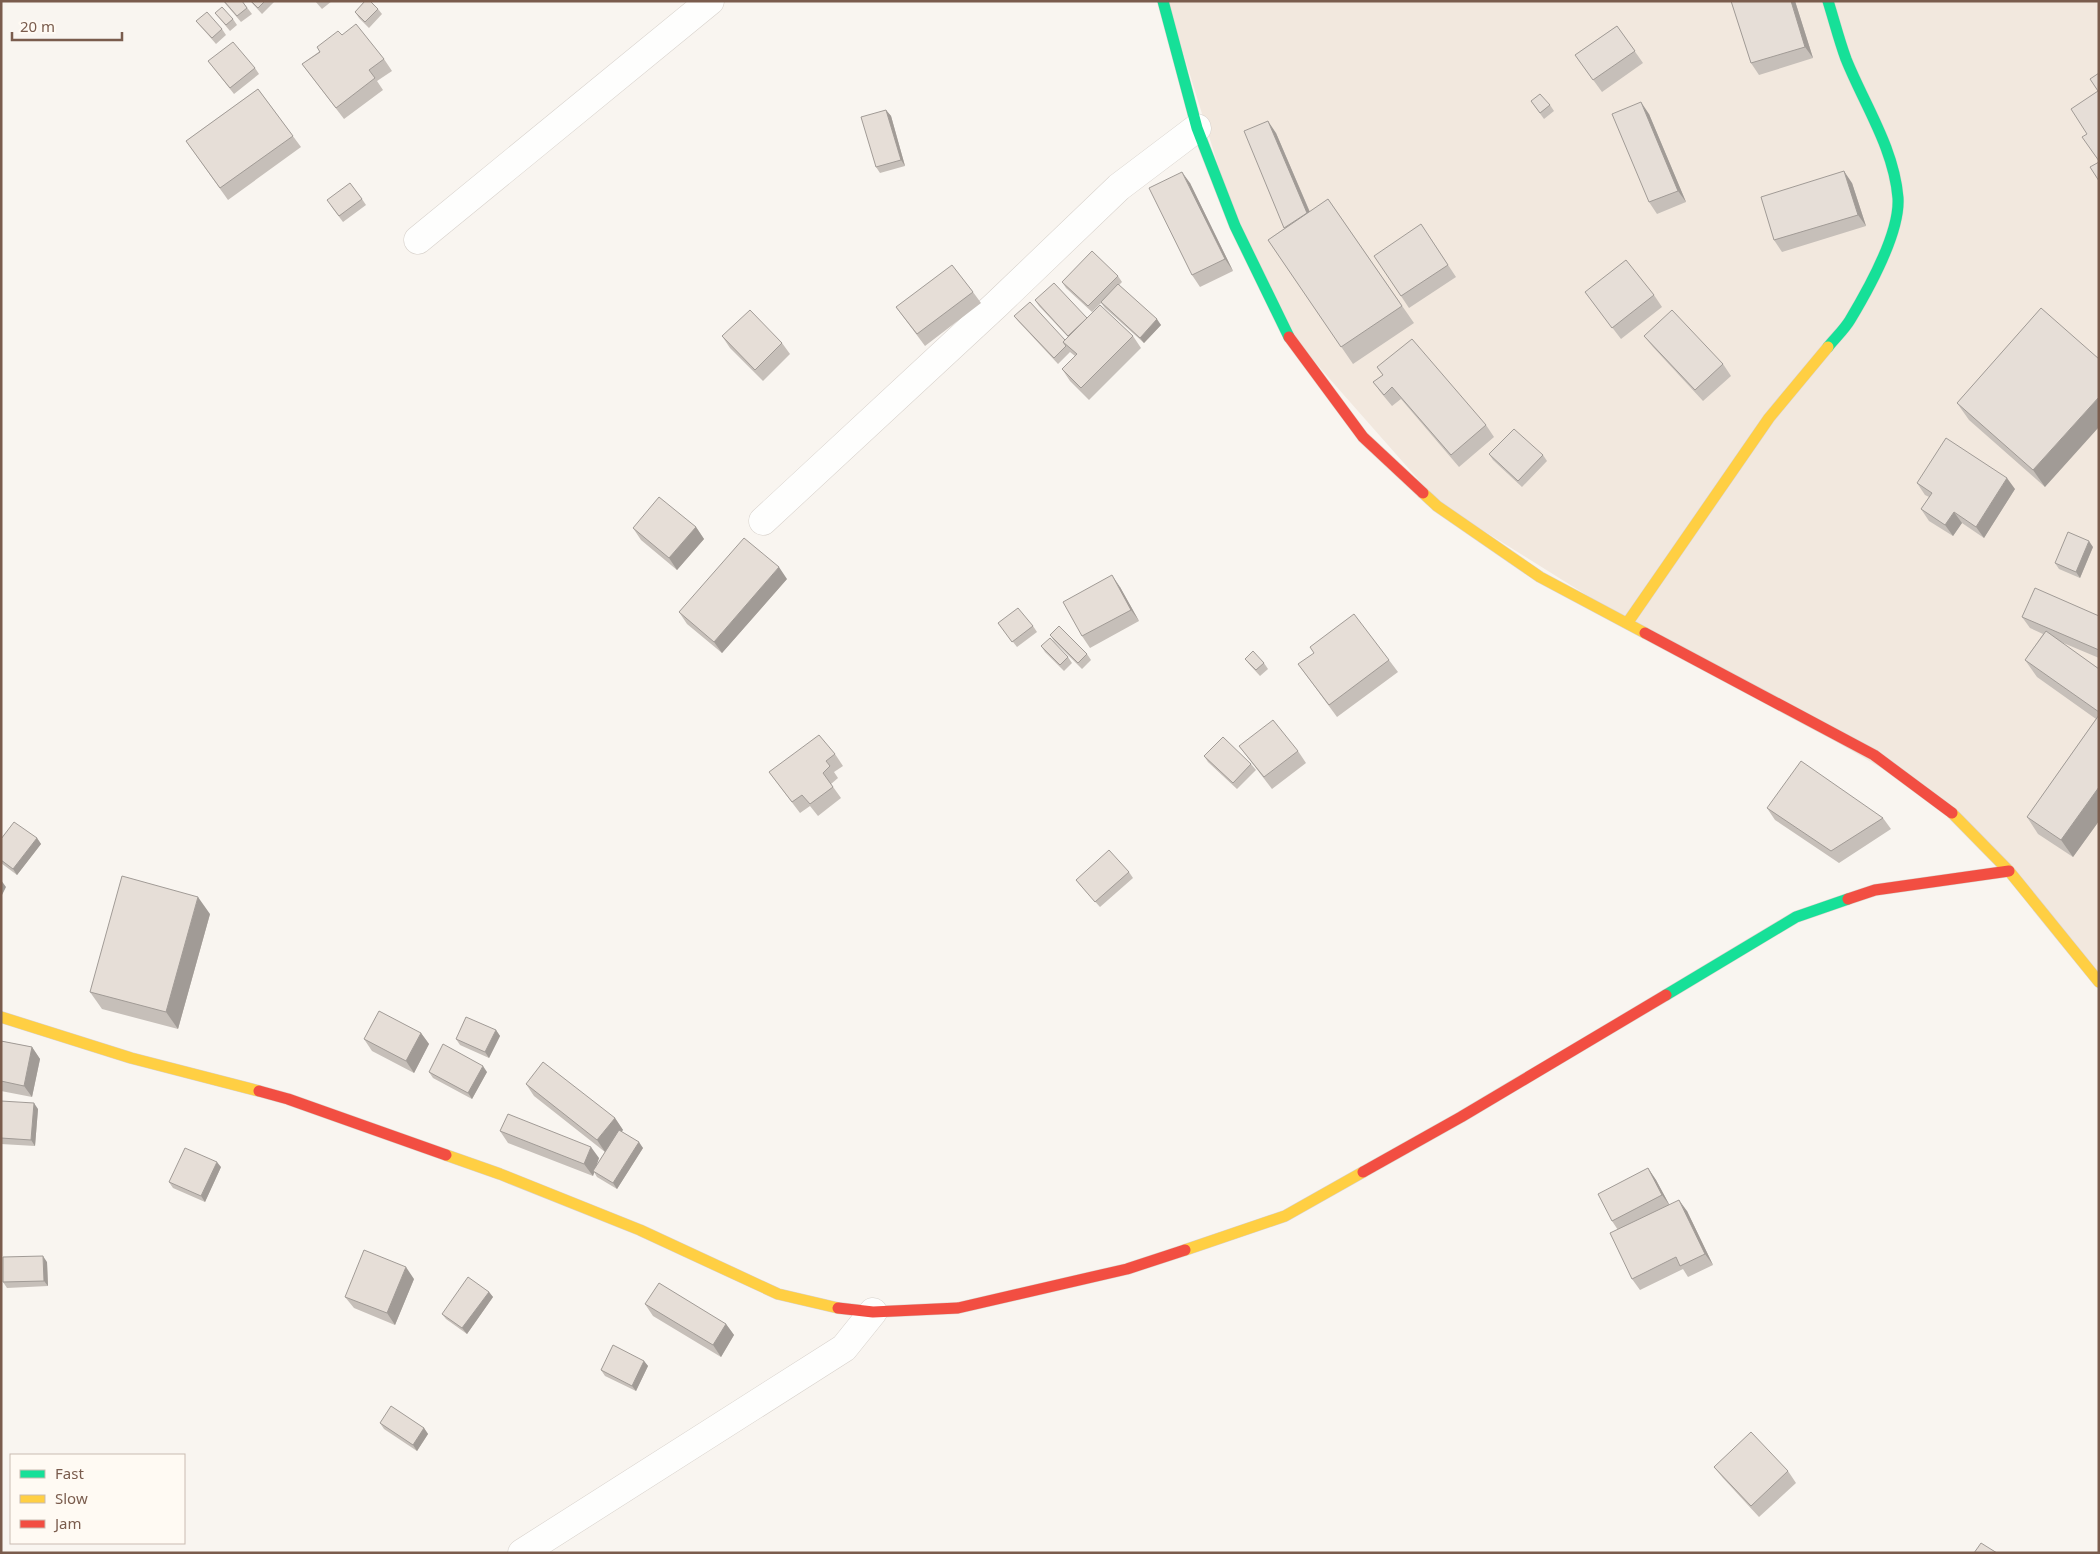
<svg xmlns="http://www.w3.org/2000/svg" width="2100" height="1554" viewBox="0 0 2100 1554" font-family="'Noto Sans',sans-serif">
  <style>
    .residential { fill: #f2e8de }
    .lines { fill: none; stroke-linecap: round; stroke-linejoin: round }
    .street-casing { stroke: #d7d1cb; stroke-width: 29 }
    .fast-casing { stroke: #d9d2cb; stroke-width: 12 }
    .slow-casing { stroke: #d9d2cb; stroke-width: 12 }
    .jam-casing { stroke: #d9d2cb; stroke-width: 12 }
    .street { stroke: #fefefd; stroke-width: 28 }
    .fast { stroke: #16e098; stroke-width: 11 }
    .slow { stroke: #ffcf43; stroke-width: 11 }
    .jam { stroke: #f24e42; stroke-width: 11 }
    .wall { fill: #c6bfb9 }
    .shaded-wall { fill: #a19b96 }
    .building { fill: #e6ded7; stroke: #a19b96 }
  </style>
  <rect width="100%" height="100%" fill="#f9f5f0"/>
  <path class="residential" d="M1167,1H2099V978L1952,809L1620,616L1439,503L1291,335L1235,220Z"/>
  <g class="lines">
    <defs>
      <path id="street" d="M418,240L710,1
        M763,521L997,304L1119,187L1197,128
        M522,1553L844,1348L873,1312"/>
      <path id="fast" d="M1163,1L1197,128L1235,226L1289,337
        M1828,1C1834,20 1839,40 1846,59C1864,104 1894,148 1898,198C1900,233 1868,290 1850,320C1844,330 1835,338 1828,347
        M1666,995L1796,917L1848,899"/>
      <path id="slow" d="M1423,493L1437,506L1540,577L1645,633
        M1628,622L1769,418L1828,347
        M1952,813L2009,871L2099,982
        M1,1017L131,1058L259,1091
        M446,1155L500,1174L640,1230L778,1294L838,1308
        M1185,1250L1285,1216L1363,1172"/>
      <path id="jam" d="M1289,337L1363,437L1423,493
        M1645,633L1874,755L1952,813
        M1848,899L1875,890L2009,871
        M259,1091L288,1099L446,1155
        M1363,1172L1461,1117L1666,995
        M838,1308L873,1312L958,1308L1127,1269L1185,1250"/>
    </defs>
    <use href="#street" class="street-casing"/>
    <use href="#fast" class="fast-casing"/>
    <use href="#slow" class="slow-casing"/>
    <use href="#jam" class="jam-casing"/>
    <use href="#street" class="street"/>
    <use href="#fast" class="fast"/>
    <use href="#slow" class="slow"/>
    <use href="#jam" class="jam"/>
  </g>
  <path class="wall" d="M223,1H242L252,14L241,22Z
    M250,1H275L262,14Z
    M315,1H332L322,9Z
    M1731,1H1795L1813,58L1759,75L1751,63Z
    M378,9L382,14L369,28L359,18L355,12Z
    M215,13L233,19L237,25L230,31Z
    M196,21L222,29L226,35L216,44Z
    M1617,26L1643,63L1602,92L1575,55Z
    M342,35L384,59L392,71L377,81L383,90L344,119L302,64Z
    M208,61L255,68L259,74L234,94Z
    M258,89L301,147L228,200L186,141Z
    M1531,101L1550,105L1554,111L1544,119Z
    M886,110L891,116L905,166L880,173L876,167Z
    M1649,114L1686,202L1657,214L1649,202Z
    M1276,133L1310,212L1328,199L1414,323L1353,364L1268,240L1285,228Z
    M1190,183L1233,271L1200,287L1192,275Z
    M1852,183L1866,226L1782,252L1774,240Z
    M362,199L366,205L343,222L331,206Z
    M1429,236L1456,277L1409,308L1401,296Z
    M1118,276L1122,282L1119,285L1161,325L1144,343L1105,308L1101,303L1092,312L1066,288L1062,282Z
    M973,292L981,303L925,346L896,307Z
    M1585,292L1654,295L1662,307L1621,339Z
    M1035,300L1087,318L1133,336L1141,348L1089,400L1070,381L1062,369L1075,356L1070,352L1058,364L1018,321L1014,316L1065,340L1068,337L1039,306Z
    M2041,308L2045,487L1969,420L1957,403Z
    M722,336L782,343L790,354L763,381L730,348Z
    M1644,336L1723,364L1731,376L1703,401L1653,347Z
    M1377,367L1486,425L1494,437L1459,467L1401,399L1392,406L1382,394L1373,382L1383,375Z
    M1489,454L1543,455L1547,461L1522,487L1493,460Z
    M1917,483L2015,489L1984,538L1962,523L1953,536L1929,521L1921,509L1929,497L1925,495Z
    M696,527L704,539L677,570L641,540L633,528Z
    M2093,547L2080,578L2059,569L2055,563Z
    M787,579L722,653L687,624L679,612Z
    M1120,587L1139,621L1090,648L1082,636Z
    M2099,616V658L2061,642L2099,669V821L2073,857L2038,834L2027,817L2096,719L2037,677L2025,660L2043,634L2030,628L2022,617Z
    M998,623L1033,626L1037,632L1017,647Z
    M1050,635L1087,654L1091,660L1082,669L1054,641Z
    M1041,646L1068,657L1072,663L1064,671L1045,652Z
    M1245,659L1264,663L1268,669L1260,676L1249,664Z
    M1389,660L1398,672L1337,717L1298,664Z
    M1239,746L1298,751L1306,763L1272,789Z
    M835,754L843,766L834,772L838,778L831,784L841,798L818,816L810,806L800,813L769,772Z
    M1204,756L1251,764L1256,770L1237,789L1208,762Z
    M1767,808L1883,818L1891,829L1839,863L1775,820Z
    M37,838L41,844L17,875L1,863V839Z
    M1129,872L1133,878L1100,907L1080,885L1076,880Z
    M210,914L178,1029L102,1009L90,992Z
    M496,1030L500,1036L489,1058L460,1045L456,1039Z
    M421,1033L429,1044L414,1073L372,1051L364,1039Z
    M1,1041L32,1047L40,1059L32,1097L1,1091Z
    M429,1072H487L472,1099L433,1078Z
    M526,1084L615,1118L623,1130L621,1131L643,1148L617,1189L597,1177L594,1172L593,1176L508,1143L500,1131L599,1158L596,1166L605,1152L534,1096Z
    M1,1101L38,1109L35,1146L1,1144Z
    M221,1167L205,1202L173,1188L169,1182Z
    M1648,1168L1656,1180L1669,1204L1687,1211L1713,1265L1688,1277L1683,1269L1640,1290L1632,1279L1618,1230L1612,1221Z
    M47,1262L48,1286L7,1288L3,1282Z
    M414,1279L395,1325L354,1308L345,1297Z
    M489,1292L493,1297L467,1334L446,1319L442,1314Z
    M645,1304L726,1324L734,1335L721,1357L653,1316Z
    M644,1361L648,1366L636,1391L605,1376L601,1370Z
    M380,1423L424,1428L428,1434L417,1451L384,1429Z
    M1714,1467L1788,1471L1796,1483L1759,1517L1723,1478Z"/>
  <path class="shaded-wall" d="M1791,1H1795L1813,58L1805,47Z
    M1641,102L1649,114L1686,202L1678,191Z
    M886,110L891,116L905,166L901,160Z
    M1268,121L1276,133L1317,229L1309,218Z
    M1844,171L1852,183L1866,226L1858,215Z
    M1182,172L1190,183L1233,271L1225,259Z
    M1157,319L1161,325L1144,343L1140,338Z
    M2099,397V427L2045,487L2033,470Z
    M2007,478L2015,489L1984,538L1976,527Z
    M1954,512L1962,523L1953,536L1945,525Z
    M696,527L704,539L677,570L669,558Z
    M2089,541L2093,547L2080,578L2076,572Z
    M779,567L787,579L722,653L714,642Z
    M1112,575L1120,587L1139,621L1131,610Z
    M2099,787V821L2073,857L2061,840Z
    M37,838L41,844L17,875L13,869Z
    M1,880L6,887L1,897Z
    M198,897L210,914L178,1029L166,1012Z
    M496,1030L500,1036L489,1058L485,1052Z
    M421,1033L429,1044L414,1073L406,1061Z
    M32,1047L40,1059L32,1097L24,1086Z
    M483,1066L487,1072L472,1099L468,1093Z
    M34,1103L38,1109L35,1146L31,1140Z
    M615,1118L623,1130L605,1152L597,1140Z
    M639,1142L643,1148L617,1189L613,1183Z
    M591,1147L599,1158L593,1176L584,1164Z
    M217,1162L221,1167L205,1202L201,1196Z
    M1648,1168L1656,1180L1670,1206L1662,1195Z
    M1679,1200L1687,1211L1713,1265L1705,1254Z
    M43,1256L47,1262L48,1286L44,1281Z
    M406,1267L414,1279L395,1325L387,1313Z
    M489,1292L493,1297L467,1334L462,1328Z
    M726,1324L734,1335L721,1357L713,1345Z
    M644,1361L648,1366L636,1391L632,1386Z
    M424,1428L428,1434L417,1451L413,1445Z"/>
  <path class="building" d="M224,1H242L247,8L237,16Z
    M251,1H265L258,8Z
    M365,1H370L378,9L365,22L355,12Z
    M1731,1H1791L1805,47L1751,63Z
    M222,7L233,19L226,25L215,13Z
    M207,12L222,29L212,38L196,21Z
    M356,24L384,59L369,70L375,78L336,108L302,64L320,52L317,47L338,31L342,35Z
    M1617,26L1635,51L1593,80L1575,55Z
    M233,42L255,68L230,88L208,61Z
    M2099,73V161L2082,137L2087,134L2071,109L2098,91L2090,79Z
    M258,89L293,136L220,188L186,141Z
    M1540,94L1550,105L1540,113L1531,101Z
    M1641,102L1678,191L1649,202L1612,114Z
    M886,110L901,160L876,167L861,117Z
    M1268,121L1307,213L1284,228L1244,131Z
    M2099,162V181L2090,167Z
    M1844,171L1858,215L1774,240L1761,197Z
    M1182,172L1225,259L1192,275L1149,188Z
    M350,183L362,199L339,216L327,200Z
    M1328,199L1402,306L1341,347L1268,240Z
    M1421,224L1448,265L1401,296L1374,256Z
    M1092,251L1118,276L1088,306L1062,282Z
    M1626,260L1654,295L1612,328L1585,292Z
    M952,265L973,292L917,334L896,307Z
    M1054,283L1087,318L1068,336L1035,300Z
    M1118,284L1157,319L1140,338L1101,302Z
    M1030,302L1065,340L1063,342L1066,346L1054,358L1014,316Z
    M1100,305L1133,336L1081,388L1062,369L1077,354L1063,342Z
    M2041,308L2099,359V397L2033,470L1957,403Z
    M750,310L782,343L755,370L722,336Z
    M1672,310L1723,364L1695,390L1644,336Z
    M1412,339L1486,425L1451,455L1392,387L1384,395L1373,382L1383,375L1377,367Z
    M1514,429L1543,455L1518,481L1489,454Z
    M1946,438L2007,478L1976,527L1954,512L1945,525L1921,509L1932,493L1917,483Z
    M659,497L696,527L669,558L633,528Z
    M2068,532L2089,541L2076,572L2055,563Z
    M744,538L779,567L714,642L679,612Z
    M1112,575L1131,610L1082,636L1063,602Z
    M2035,588L2099,616V650L2022,617Z
    M1018,608L1033,626L1012,642L998,623Z
    M1354,614L1389,660L1329,705L1298,664L1314,653L1310,647Z
    M1059,626L1087,654L1078,663L1050,635Z
    M2046,631L2099,669V712L2025,660Z
    M1050,638L1068,657L1060,665L1041,646Z
    M1253,651L1264,663L1256,670L1245,659Z
    M2099,715V787L2061,840L2027,817Z
    M1273,720L1298,751L1264,777L1239,746Z
    M819,735L835,754L826,761L830,766L823,773L833,787L810,804L802,795L792,802L769,772Z
    M1223,737L1251,764L1233,783L1204,756Z
    M1801,761L1883,818L1831,851L1767,808Z
    M14,822L37,838L13,869L1,860V839Z
    M1109,850L1129,872L1095,902L1076,880Z
    M122,876L198,897L166,1012L90,992Z
    M379,1011L421,1033L406,1061L364,1039Z
    M466,1017L496,1030L485,1052L456,1039Z
    M1,1041L32,1047L24,1086L1,1081Z
    M443,1044L483,1066L468,1093L429,1072Z
    M543,1062L615,1118L597,1140L526,1084Z
    M1,1101L34,1103L31,1140L1,1138Z
    M508,1114L591,1147L584,1164L500,1131Z
    M619,1130L639,1142L613,1183L593,1171Z
    M185,1148L217,1162L201,1196L169,1182Z
    M1648,1168L1662,1195L1612,1221L1598,1194Z
    M1679,1200L1705,1254L1680,1266L1676,1257L1632,1279L1610,1233Z
    M364,1250L406,1267L387,1313L345,1297Z
    M43,1256L44,1281L3,1282V1257Z
    M468,1277L489,1292L462,1328L442,1314Z
    M659,1283L726,1324L713,1345L645,1304Z
    M613,1345L644,1361L632,1386L601,1370Z
    M391,1406L424,1428L413,1445L380,1423Z
    M1751,1432L1788,1471L1751,1506L1714,1467Z
    M1981,1543L1997,1553H1974Z"/>
  <rect width="2100" height="1554" fill="none" stroke="#7a5c4d" stroke-width="5"/>
  <rect x="10" y="1454" width="175" height="90" fill="#fffaf3" stroke="#cabbb1"/>
  <rect x="20" y="1470" width="25" height="8" fill="#16e098" stroke="#cabbb1"/>
  <text x="55" y="1479" font-size="15" fill="#7a5c4d">Fast</text>
  <rect x="20" y="1495" width="25" height="8" fill="#ffcf43" stroke="#cabbb1"/>
  <text x="55" y="1504" font-size="15" fill="#7a5c4d">Slow</text>
  <rect x="20" y="1520" width="25" height="8" fill="#f24e42" stroke="#cabbb1"/>
  <text x="55" y="1529" font-size="15" fill="#7a5c4d">Jam</text>
  <path d="M12 32v8h110v-8" fill="none" stroke="#7a5c4d" stroke-width="2.5"/>
  <text x="20" y="32" font-size="15" fill="#7a5c4d" stroke="#fffaf3" stroke-width="4" paint-order="stroke">20 m</text>
</svg>
